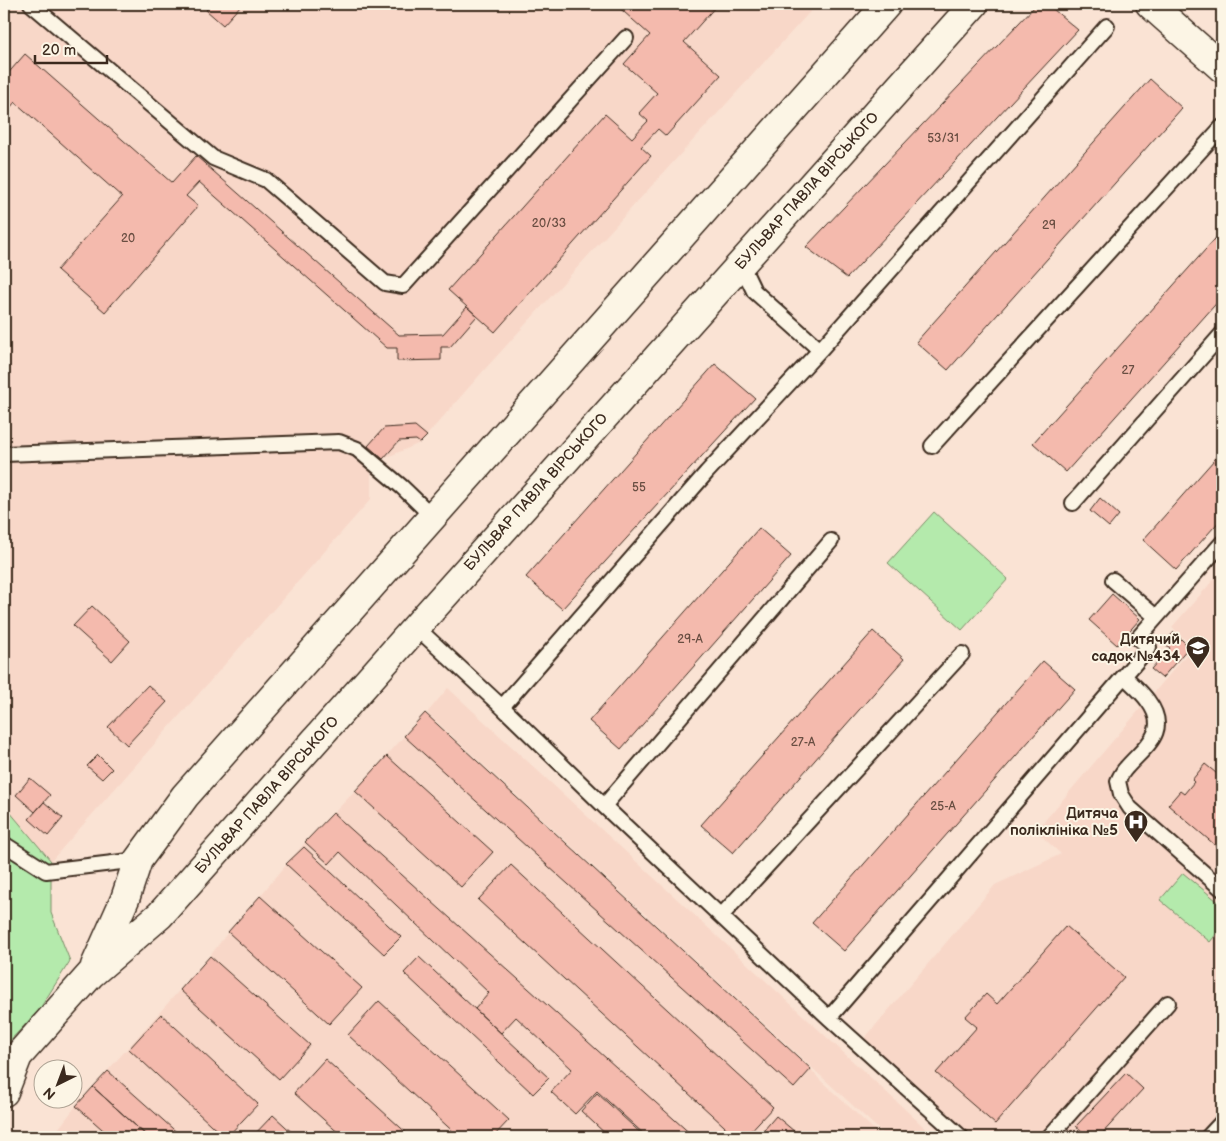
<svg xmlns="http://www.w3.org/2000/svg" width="1226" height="1141" viewBox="0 0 1226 1141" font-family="'Balsamiq Sans',sans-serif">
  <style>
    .built { fill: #f8d7c8 }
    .green { fill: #b4eaac; stroke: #788a65 }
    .building { fill: #f4baad; stroke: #3b2a1e }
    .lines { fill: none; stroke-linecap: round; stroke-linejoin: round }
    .lane-casing { stroke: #3b2a1e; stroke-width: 18 }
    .street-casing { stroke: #3b2a1e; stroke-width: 31 }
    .secondary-casing { stroke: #3b2a1e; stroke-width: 31 }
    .lane { stroke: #fcf5e5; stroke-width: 14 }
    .street { stroke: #fcf5e5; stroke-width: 28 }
    .secondary { stroke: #fcf5e5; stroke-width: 28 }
    .labels { text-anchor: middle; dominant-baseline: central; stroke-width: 4; stroke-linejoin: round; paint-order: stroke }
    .number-label { font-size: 12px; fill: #694e42 }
    .street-label { font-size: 15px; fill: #3b2a1e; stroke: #fcf5e5 }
    .poi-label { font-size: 15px; font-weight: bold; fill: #3b2a1e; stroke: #fcf5e5; text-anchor: end }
  </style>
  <rect width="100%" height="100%" fill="#fae3d4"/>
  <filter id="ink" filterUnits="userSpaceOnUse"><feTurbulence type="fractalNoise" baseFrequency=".02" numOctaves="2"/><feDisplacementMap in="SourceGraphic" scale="10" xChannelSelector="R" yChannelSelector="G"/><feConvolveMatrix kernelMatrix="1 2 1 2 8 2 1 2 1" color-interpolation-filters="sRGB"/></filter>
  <g filter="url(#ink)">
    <path class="built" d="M4,4H817L485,369L420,443L383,459L377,465L371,473V499L51,861L4,805Z
      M1222,570V1137H972L864,1039L995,885L1061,854L1036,831L1193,647L1172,627Z
      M448,688L935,1137H887L427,713Z
      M425,713L811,1069L820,1080L882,1137H52L76,1106L210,956L228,932L260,896L303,845L355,791Z"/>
    <path class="green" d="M934,512L1008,579L962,630L888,563Z
      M4,805L51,861V913L70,961L39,1010L4,1047Z
      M1183,873L1222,905V927L1210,942L1160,900Z"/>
    <path class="building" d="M212,4H242L223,25L206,10Z
      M615,4H718L684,42L721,75L666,136L658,129L641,147L651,156L495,332L448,290L605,114L632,138L648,121L639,113L657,93L624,64L650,35Z
      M1037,4H1047L1078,30L847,278L806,247Z
      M25,54L172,183L196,156L399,335L443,334L467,307L477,316L450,347H441V360L397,361V348H387L199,182L186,196L198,206L105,312L57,270L122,197L15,102L4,115V78Z
      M1150,79L1182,108L948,370L916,342Z
      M1222,231V297L1066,472L1033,443Z
      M715,364L755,398L562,609L526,577Z
      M415,426L427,436L420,443L416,440L399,441L383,459L368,446L384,428Z
      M1222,451V518L1176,570L1143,540Z
      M1100,498L1119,515L1109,527L1090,511Z
      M759,528L791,556L621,749L589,721Z
      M1112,594L1140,619L1117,645L1089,620Z
      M92,606L130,641L112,661L73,626Z
      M873,631L904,659L733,853L701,825Z
      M1174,632L1189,647L1162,678L1151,669L1170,648L1164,643Z
      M1043,661L1075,689L844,951L812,923Z
      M148,685L167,702L127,745L108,727Z
      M425,713L811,1069L794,1088L404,736Z
      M98,755L112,769L102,779L87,766Z
      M387,756L493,852L461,887L355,791Z
      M1205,764L1221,777L1217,781L1222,786V851L1168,805L1180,791L1184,794L1194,782L1192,780Z
      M30,778L50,795L35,812L16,795Z
      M44,802L63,818L48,836L29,819Z
      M333,813L694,1137H647L597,1091L575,1114L551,1092L572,1069L516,1017L501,1033L475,1009L489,993L340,852L329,864L305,842Z
      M304,847L401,937L384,954L286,864Z
      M511,865L773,1107L745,1137H736L478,900Z
      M260,896L362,988L329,1024L228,932Z
      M1066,926L1124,977L995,1124L936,1073L977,1027L965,1017L986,994L997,1004Z
      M210,956L310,1045L279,1079L180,990Z
      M419,957L549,1078L533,1094L404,973Z
      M379,1001L509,1120L493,1137H459L348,1035Z
      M161,1014L258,1104L227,1137H224L129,1049Z
      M325,1059L411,1137H343L294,1093Z
      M108,1071L182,1137H148L93,1087Z
      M1126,1073L1143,1089L1099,1137H1089L1076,1126Z
      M93,1087L148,1137H111L76,1106Z
      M597,1093L645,1137H609L581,1111Z
      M273,1115L297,1137H252Z
      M776,1116L801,1137H758Z"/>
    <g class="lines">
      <defs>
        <path id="lane" d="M31,4L213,158L266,180L385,283L403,286L626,38
          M741,264L754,291L820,350
          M932,446L1222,127
          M4,454L339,442L357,449L402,487L433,517
          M1073,503L1222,334
          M1113,580L1156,617
          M416,627L502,707L604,806L829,1018L961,1137
          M1124,676C1132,684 1142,692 1148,701C1171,732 1145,746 1126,768C1122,772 1120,777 1118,781L1121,794L1130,808L1222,889
          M502,707L707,472L820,350L1107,26
          M604,806L831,541
          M4,844L46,871L138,860
          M721,916L962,654
          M829,1018L1149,647L1138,638L1222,543
          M1049,1137L1168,1003
          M1208,1137L1222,1122"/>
        <path id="street" d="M1150,4L1222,68"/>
        <path id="secondary" d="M95,966L125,899L138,860L185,796L887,4
          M4,1092L18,1056L91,974L160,915L416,627L974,4"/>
      </defs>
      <use href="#lane" class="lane-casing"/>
      <use href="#street" class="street-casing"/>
      <use href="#secondary" class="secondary-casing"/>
      <use href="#lane" class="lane"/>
      <use href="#street" class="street"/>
      <use href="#secondary" class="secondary"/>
    </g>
  </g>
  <defs>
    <symbol id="school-pin" viewBox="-11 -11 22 30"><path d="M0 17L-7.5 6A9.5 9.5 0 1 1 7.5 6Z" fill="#3b2a1e" stroke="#fcf5e5"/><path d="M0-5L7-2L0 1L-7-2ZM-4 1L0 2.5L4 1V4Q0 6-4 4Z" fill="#fff"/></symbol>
    <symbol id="hospital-pin" viewBox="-11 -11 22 30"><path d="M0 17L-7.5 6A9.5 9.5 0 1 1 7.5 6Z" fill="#3b2a1e" stroke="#fcf5e5"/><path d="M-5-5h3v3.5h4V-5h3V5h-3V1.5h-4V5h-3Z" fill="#fff"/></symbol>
  </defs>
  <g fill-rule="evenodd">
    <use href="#school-pin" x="1184" y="634" width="28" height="38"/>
    <use href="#hospital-pin" x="1122" y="808" width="28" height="38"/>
  </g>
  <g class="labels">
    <g class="number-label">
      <text x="943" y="138">53/31</text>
      <text x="549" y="223">20/33</text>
      <text x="1049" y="225">29</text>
      <text x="128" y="238">20</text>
      <text x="1128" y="370">27</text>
      <text x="639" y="487">55</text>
      <text x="690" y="639">29-А</text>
      <text x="803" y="742">27-А</text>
      <text x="943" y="806">25-А</text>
    </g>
    <g class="street-label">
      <text transform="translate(807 191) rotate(-48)">БУЛЬВАР ПАВЛА ВІРСЬКОГО</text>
      <text transform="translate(536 492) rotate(-48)">БУЛЬВАР ПАВЛА ВІРСЬКОГО</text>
      <text transform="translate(267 795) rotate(-48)">БУЛЬВАР ПАВЛА ВІРСЬКОГО</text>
    </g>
    <g class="poi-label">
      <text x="1180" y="639">Дитячий<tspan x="1180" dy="17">садок №434</tspan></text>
      <text x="1118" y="813">Дитяча<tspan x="1118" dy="17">поліклініка №5</tspan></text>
    </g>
  </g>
  <rect width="1226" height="1141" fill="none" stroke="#fcf5e5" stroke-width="20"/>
  <rect x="10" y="10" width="1206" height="1121" fill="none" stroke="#3b2a1e" stroke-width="2" filter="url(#ink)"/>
  <g transform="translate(58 1084) rotate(222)"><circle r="24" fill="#fcf5e5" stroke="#afa495"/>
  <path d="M0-4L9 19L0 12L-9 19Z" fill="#3b2a1e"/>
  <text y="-8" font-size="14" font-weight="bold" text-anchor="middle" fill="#3b2a1e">N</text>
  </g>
  <path d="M35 55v8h72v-8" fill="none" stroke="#3b2a1e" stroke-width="2.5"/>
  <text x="42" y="55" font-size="15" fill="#3b2a1e" stroke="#fcf5e5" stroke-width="4" paint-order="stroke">20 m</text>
</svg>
